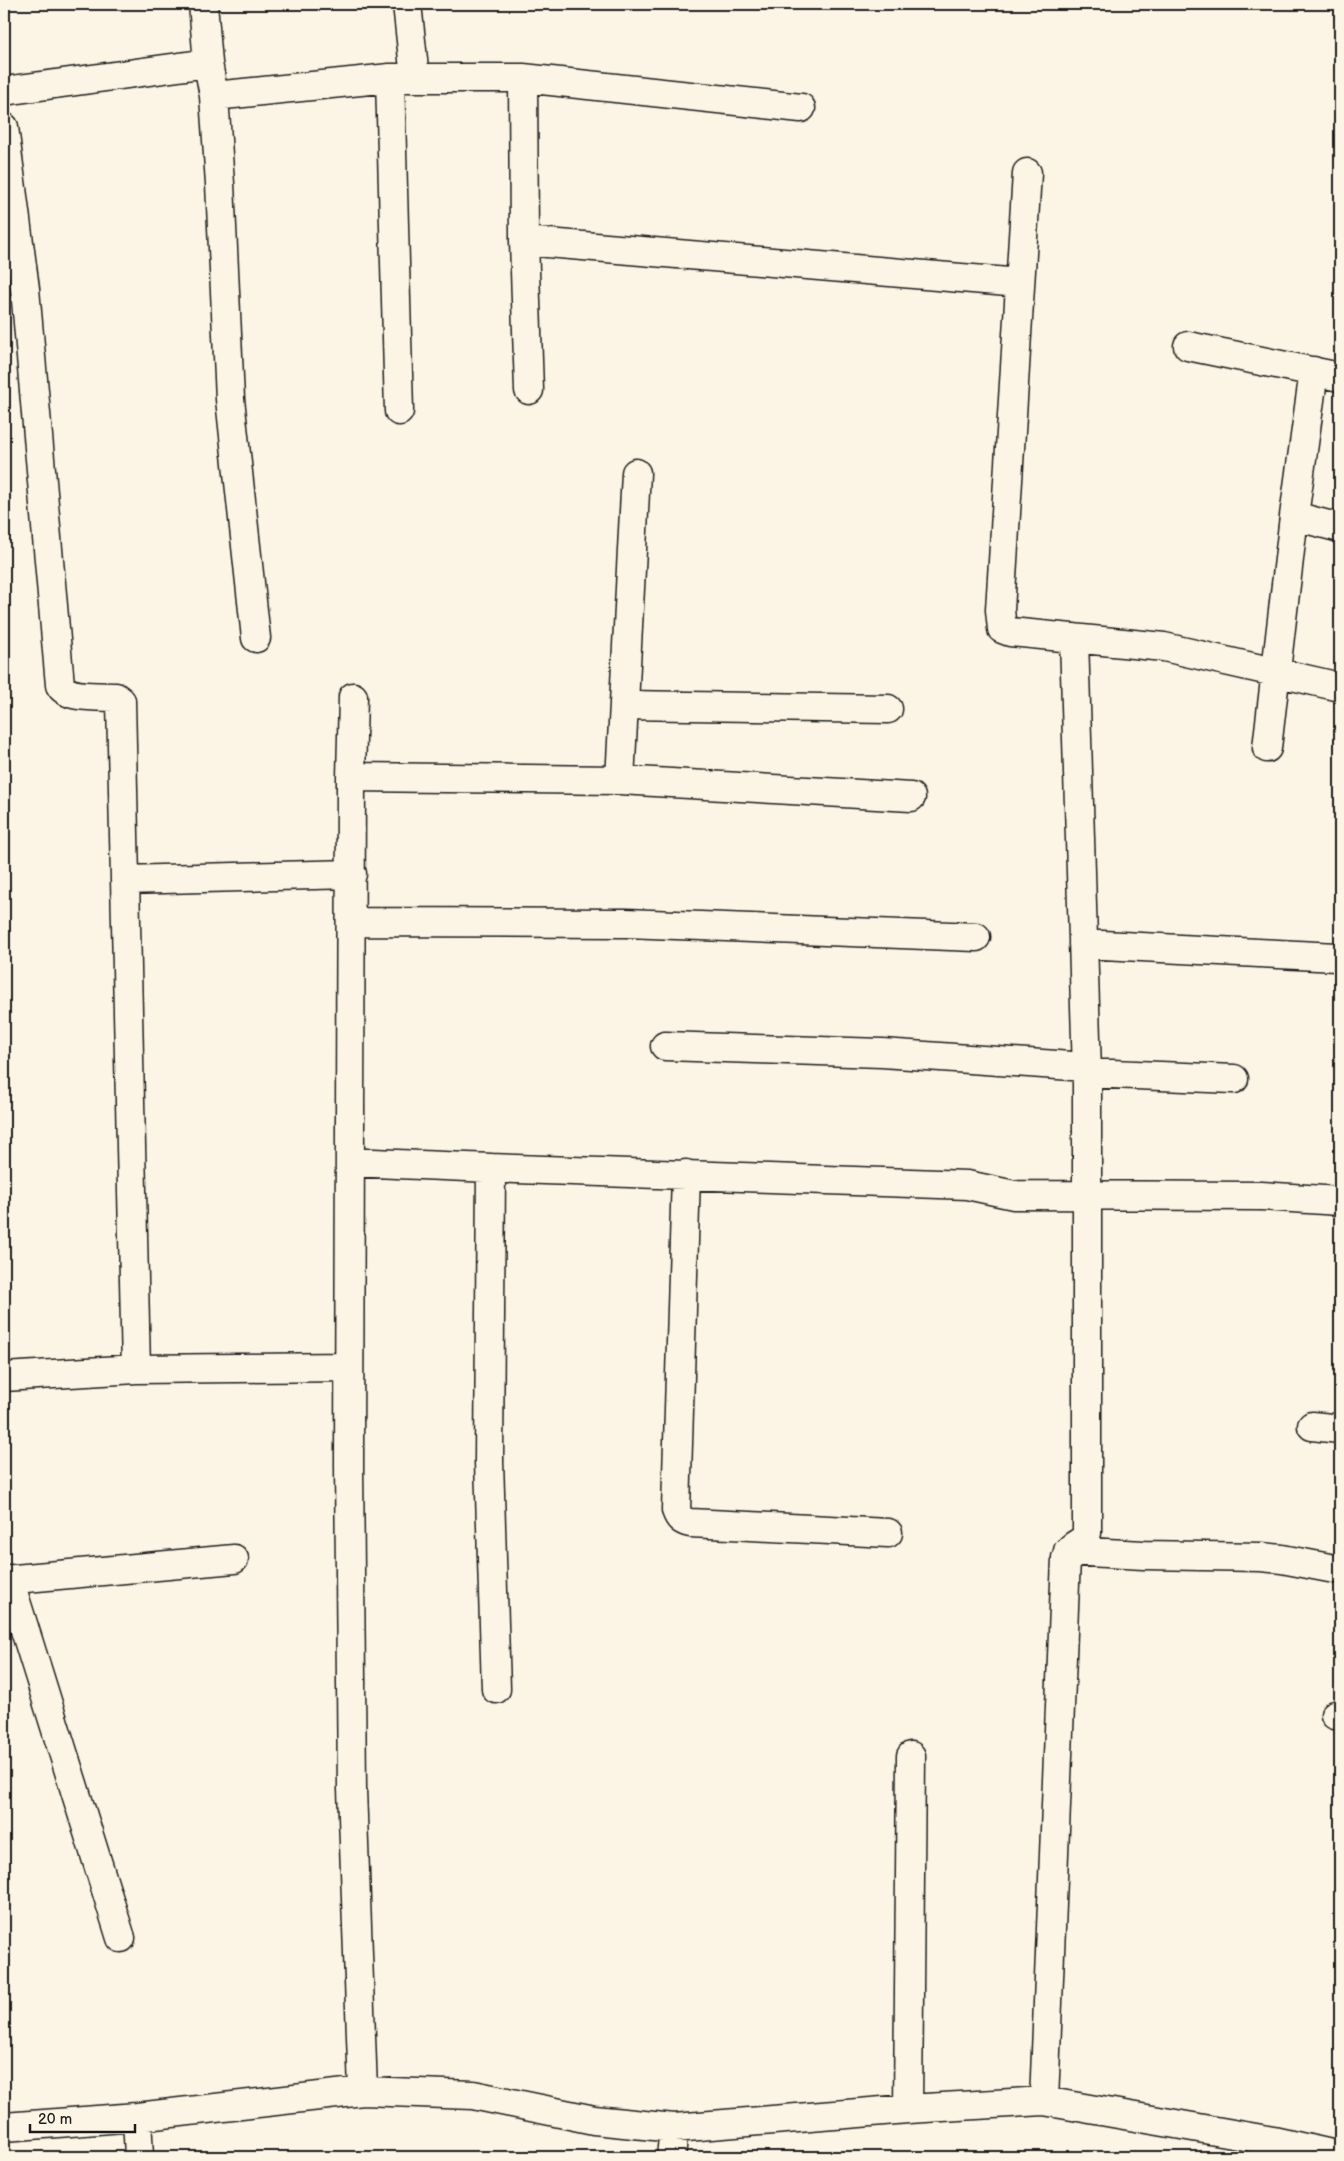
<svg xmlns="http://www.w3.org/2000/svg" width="1344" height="2161" viewBox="0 0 1344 2161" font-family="'Balsamiq Sans',sans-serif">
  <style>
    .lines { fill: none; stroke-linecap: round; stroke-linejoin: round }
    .street-casing { stroke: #1c1c1c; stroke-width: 31 }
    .street { stroke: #fcf5e5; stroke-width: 28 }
  </style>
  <rect width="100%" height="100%" fill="#fcf5e5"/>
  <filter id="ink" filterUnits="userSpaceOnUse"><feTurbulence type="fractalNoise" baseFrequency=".02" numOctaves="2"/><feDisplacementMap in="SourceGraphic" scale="10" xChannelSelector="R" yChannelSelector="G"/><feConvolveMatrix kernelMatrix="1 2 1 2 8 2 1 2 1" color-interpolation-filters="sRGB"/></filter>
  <g filter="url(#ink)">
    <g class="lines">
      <defs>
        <path id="street" d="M203,4L208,63L214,96L220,184L230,399L256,638
          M407,4L415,78
          M390,78L399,411
          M523,78L524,241L529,390
          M4,91L208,63
          M214,96L390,78H523L801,108
          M4,127L25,289L60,685C67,699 100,696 116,697L121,701L136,1369
          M1027,173L1000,610L1002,629L1010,632L1164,647L1340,687
          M524,241L1020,283
          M1188,346L1340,377
          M1294,516L1340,528
          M353,697L351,777L349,1465L352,1789L363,2091
          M624,705L888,709
          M1267,748L1294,516L1314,371
          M351,777L620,780L911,797
          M620,780L636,473
          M125,880L352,874
          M351,922L626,923L976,937
          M1083,944L1336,957
          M665,1046L882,1053L1086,1067
          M1087,1073L1234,1079
          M350,1162L491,1168
          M686,1174L676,1510C679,1519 682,1521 690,1523L888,1533
          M4,1377L136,1369L349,1367
          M1312,1426L1340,1429
          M1068,1551L1144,1555L1261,1557L1282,1559L1340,1570
          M9,1579L121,1938
          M4,1580L234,1559
          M496,1689L489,1461L491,1168L967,1185L1014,1195L1261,1196L1340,1201
          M1335,1715L1340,1716
          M1044,2101L1066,1558C1070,1541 1085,1545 1087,1533V1073L1074,638
          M908,2109L911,1756
          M137,2117L139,2157
          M4,2127L137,2117L363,2091L473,2095L594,2120L674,2128L908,2109L1044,2101L1273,2141L1340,2156
          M671,2157L674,2128"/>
      </defs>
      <use href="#street" class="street-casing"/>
      <use href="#street" class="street"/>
    </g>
  </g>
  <rect width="1344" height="2161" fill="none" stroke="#fcf5e5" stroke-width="20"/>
  <rect x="10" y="10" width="1324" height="2141" fill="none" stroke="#1c1c1c" stroke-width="2" filter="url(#ink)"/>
  <path d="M30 2124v8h105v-8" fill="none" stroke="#1c1c1c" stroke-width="2.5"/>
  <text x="38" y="2124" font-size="15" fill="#1c1c1c" stroke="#fcf5e5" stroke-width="4" paint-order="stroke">20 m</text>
</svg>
